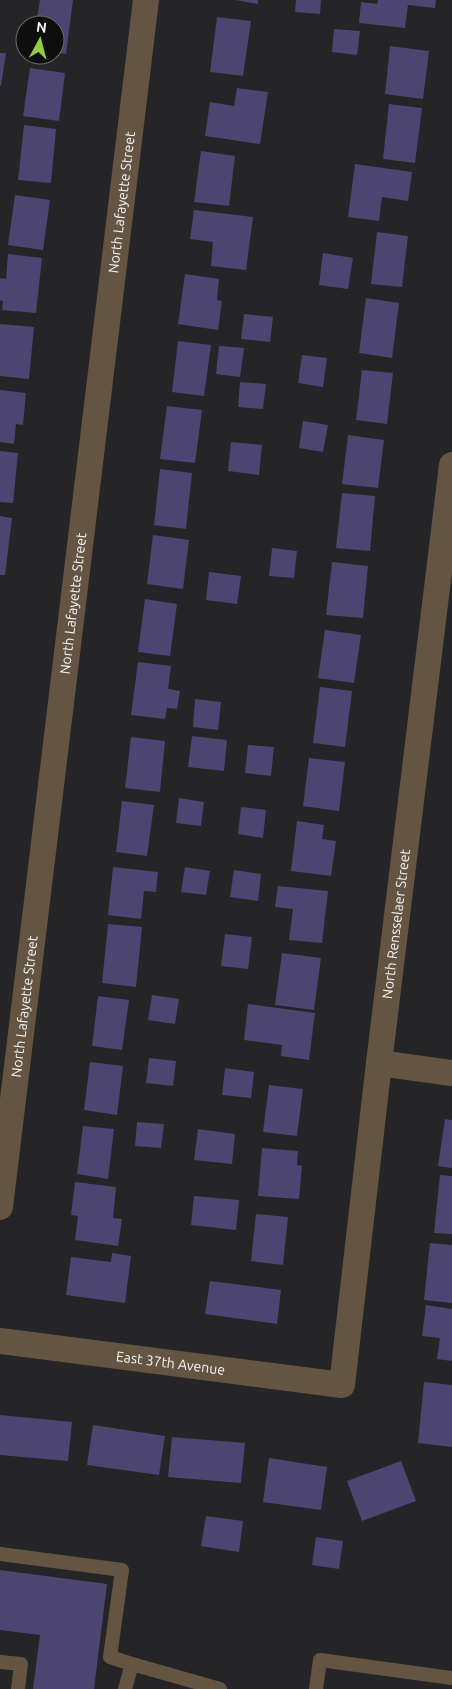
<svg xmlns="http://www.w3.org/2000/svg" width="452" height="1689" viewBox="0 0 452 1689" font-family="Ubuntu,sans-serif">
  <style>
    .building { fill: #4c4471 }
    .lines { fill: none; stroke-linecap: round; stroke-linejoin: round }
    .service { stroke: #645543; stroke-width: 14 }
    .minor { stroke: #645543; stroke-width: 26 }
    .labels { text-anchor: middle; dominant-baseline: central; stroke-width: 4; stroke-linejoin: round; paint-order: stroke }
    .street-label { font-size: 14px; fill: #f5f4f6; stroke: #0e0e0f }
  </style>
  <rect width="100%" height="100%" fill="#252527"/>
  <path class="building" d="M40,0H73L66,54L55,52V25H36Z
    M235,0H258V4Z
    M296,0H321L320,14L295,12Z
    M378,0H436L435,8L408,5L405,28L359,23L361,2L377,4Z
    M217,17L251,21L243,76L210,72Z
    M334,29L360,31L357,55L332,52Z
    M390,46L429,51L423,99L385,94Z
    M0,53H6L1,86H0Z
    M30,68L65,73L59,121L23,116Z
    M237,88L268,92L260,144L205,136L210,102L234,106Z
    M389,104L422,108L415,163L383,159Z
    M24,125L56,129L51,183L18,180Z
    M201,151L235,156L229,206L194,202Z
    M355,164L412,172L408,201L382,197L379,221L348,217Z
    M15,195L50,200L43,250L8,245Z
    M194,210L253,217L246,270L211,266L213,242L190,239Z
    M377,232L408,236L402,287L371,284Z
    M323,253L353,258L348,289L319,285Z
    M8,254L42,258L36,313L2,310L3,301L0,300V278L6,279Z
    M185,274L219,279L217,300L222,301L218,330L178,324Z
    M366,298L399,303L392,358L359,353Z
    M244,314L273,317L270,342L241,339Z
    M0,324L34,327L29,379L0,376Z
    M178,341L211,345L204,396L172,392Z
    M219,346L244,348L240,377L216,374Z
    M302,355L327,358L323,387L298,383Z
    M362,370L393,373L387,424L356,420Z
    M240,382L266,384L263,409L238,407Z
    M0,390L26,393L23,425L16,424L14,444L0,442Z
    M167,406L202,410L195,463L160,459Z
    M303,421L328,425L323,452L299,448Z
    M348,435L384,440L378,488L342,484Z
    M231,442L262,445L259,475L228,471Z
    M0,451L18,453L13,503L0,502Z
    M160,469L192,473L186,529L154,525Z
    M342,493L375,496L370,551L336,548Z
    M0,516L12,518L5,575H0Z
    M153,535L189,540L183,589L147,584Z
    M272,548L297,551L294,578L269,576Z
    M332,562L368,566L363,618L326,615Z
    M209,572L241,576L237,604L206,600Z
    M145,599L177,604L170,656L138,652Z
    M325,630L361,635L354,683L318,678Z
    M138,662L171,666L168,689L180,691L177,709L167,708L165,719L131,715Z
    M320,687L352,691L345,747L313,743Z
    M195,699L221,702L218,730L193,727Z
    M192,736L227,740L224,771L188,767Z
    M131,737L165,741L160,792L125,788Z
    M248,745L274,747L271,776L245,773Z
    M309,758L345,762L339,811L303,806Z
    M179,798L204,802L201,826L176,823Z
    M122,801L154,805L147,856L116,852Z
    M241,807L266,810L263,838L238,834Z
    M297,821L324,825L322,839L336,841L331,876L291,871Z
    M113,867L158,872L156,892L144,891L141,919L108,915Z
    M185,867L210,871L206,895L181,892Z
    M234,870L261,874L258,901L230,897Z
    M278,886L328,891L322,943L289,940L293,909L275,907Z
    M108,924L142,927L136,987L102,983Z
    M225,934L252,937L248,969L221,966Z
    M282,953L321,958L314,1010L275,1005Z
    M152,995L179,999L175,1024L148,1020Z
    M98,996L129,1000L122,1050L92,1046Z
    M248,1004L315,1013L309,1060L281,1056L282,1045L244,1040Z
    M149,1058L176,1061L173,1086L146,1083Z
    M90,1062L123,1066L117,1115L84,1110Z
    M225,1068L254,1072L251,1098L222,1095Z
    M269,1085L303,1089L297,1136L263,1132Z
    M445,1119L452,1120V1168L438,1166Z
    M137,1122L164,1124L161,1148L135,1146Z
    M83,1126L114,1129L108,1179L77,1174Z
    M198,1129L235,1134L232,1164L194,1160Z
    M262,1148L298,1151L297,1165L302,1166L299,1199L258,1196Z
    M440,1175L452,1176V1234L434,1233Z
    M75,1182L116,1187L113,1218L122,1219L118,1246L75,1240L78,1216L71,1215Z
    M194,1196L239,1200L236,1230L191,1225Z
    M256,1214L288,1217L283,1265L251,1261Z
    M430,1243L452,1245V1303L424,1300Z
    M112,1253L131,1256L125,1303L66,1295L71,1257L111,1262Z
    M210,1281L281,1290L277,1324L205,1314Z
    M426,1305L452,1309V1361L437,1359L440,1338L422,1336Z
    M424,1382L452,1385V1447L418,1443Z
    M0,1415L72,1422L68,1461L0,1455Z
    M93,1425L165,1436L159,1475L87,1465Z
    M172,1437L245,1443L241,1483L168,1477Z
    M269,1458L327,1467L321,1510L263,1502Z
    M401,1461L416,1501L362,1521L347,1481Z
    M206,1516L243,1521L239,1552L201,1546Z
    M316,1537L343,1541L339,1569L312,1565Z
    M0,1570L107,1584L94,1689H33L40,1635L0,1630Z"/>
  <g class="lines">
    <path class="service" d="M0,1554L122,1570L110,1657L132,1664
      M0,1662L21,1664L18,1689
      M125,1689L132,1664L220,1689
      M316,1689L320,1660L452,1678"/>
    <g class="minor">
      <path d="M379,1063L452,1073"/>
      <path id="s1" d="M0,1207L146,0"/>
      <path id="s2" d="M0,1341L342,1385L379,1063L452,465"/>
    </g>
  </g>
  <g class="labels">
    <g class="street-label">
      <text stroke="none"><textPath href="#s1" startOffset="1012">North Lafayette Street</textPath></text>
      <text stroke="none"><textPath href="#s1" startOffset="608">North Lafayette Street</textPath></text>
      <text stroke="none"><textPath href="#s2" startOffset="809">North Rensselaer Street</textPath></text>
      <text stroke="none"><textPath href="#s1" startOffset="202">North Lafayette Street</textPath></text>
      <text stroke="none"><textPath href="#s2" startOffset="172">East 37th Avenue</textPath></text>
    </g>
  </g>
  <g transform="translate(40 40) rotate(7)"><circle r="24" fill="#0e0e0f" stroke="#6a6a6b"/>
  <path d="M0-4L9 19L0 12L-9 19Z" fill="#93cd3d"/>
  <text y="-8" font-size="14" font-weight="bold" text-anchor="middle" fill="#f5f4f6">N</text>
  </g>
</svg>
